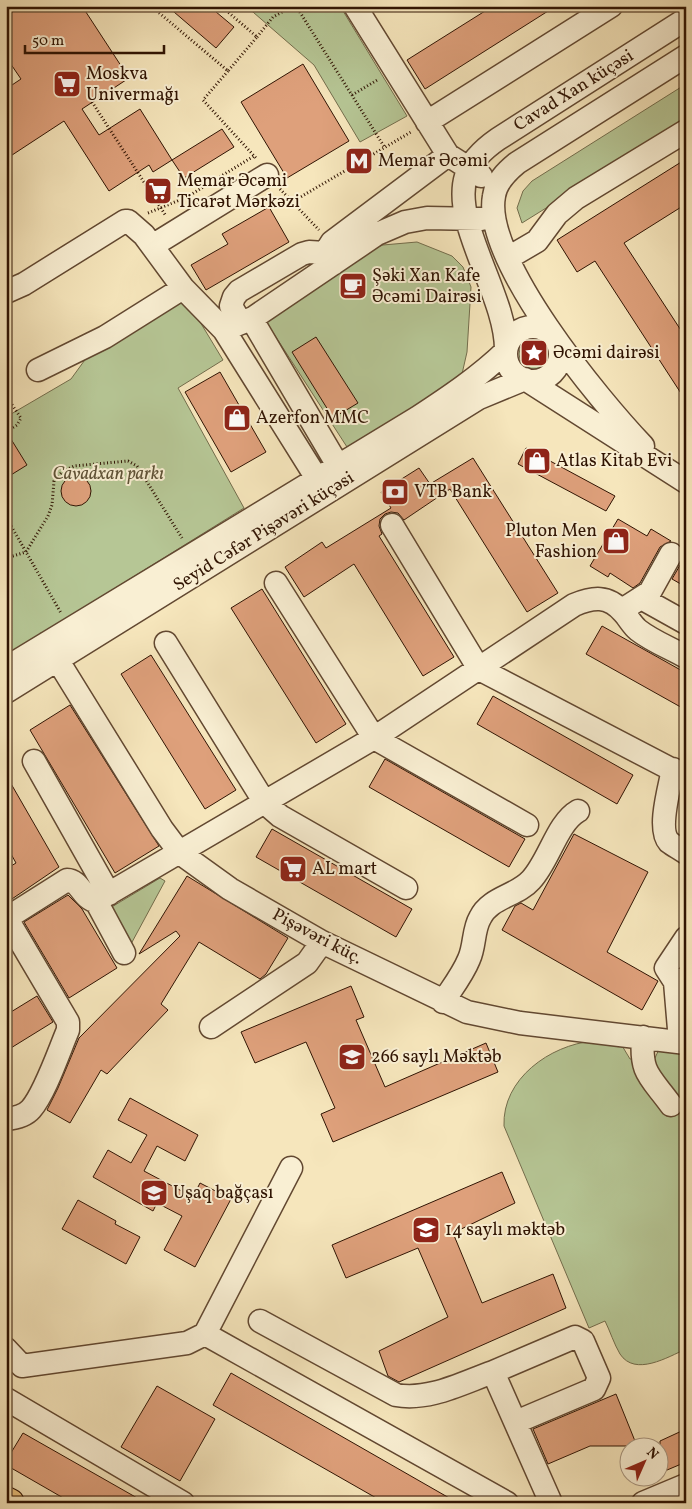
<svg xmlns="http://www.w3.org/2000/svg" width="692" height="1509" viewBox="0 0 692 1509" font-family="Vollkorn,serif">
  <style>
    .green { fill: #b6c695; stroke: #736d4c }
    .building { fill: #dea07b; stroke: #301403 }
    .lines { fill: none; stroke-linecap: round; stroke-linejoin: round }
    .minor-casing { stroke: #624831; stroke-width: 25 }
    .major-casing { stroke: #301403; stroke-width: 30 }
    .path { stroke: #301403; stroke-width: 3; stroke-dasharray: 1 2.5; stroke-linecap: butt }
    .minor { stroke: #f9efd3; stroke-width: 22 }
    .major { stroke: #ebc37e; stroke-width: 28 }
    .labels { text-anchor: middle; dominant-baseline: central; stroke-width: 4; stroke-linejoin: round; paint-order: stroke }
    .poi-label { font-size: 18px; fill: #301403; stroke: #f9efd3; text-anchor: start }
    .street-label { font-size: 18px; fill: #301403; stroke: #f9efd3 }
    .park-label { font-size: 18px; font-style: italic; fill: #5f5236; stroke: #f9efd3 }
  </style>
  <rect width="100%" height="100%" fill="#f6e6bc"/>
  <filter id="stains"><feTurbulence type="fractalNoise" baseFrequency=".004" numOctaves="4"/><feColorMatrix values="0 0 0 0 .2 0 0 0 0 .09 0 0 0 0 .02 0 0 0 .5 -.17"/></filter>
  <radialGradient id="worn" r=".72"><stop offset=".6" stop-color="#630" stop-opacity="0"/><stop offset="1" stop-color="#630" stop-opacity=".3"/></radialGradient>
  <path class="green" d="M246,6H340L407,116L360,142L314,65Z
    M686,84V121L522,223L517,208L523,191L532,181Z
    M417,242L452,256L463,267L471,287L467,352L462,374L452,384L347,447L263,317L360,254L383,245Z
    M185,297L223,360L178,388L244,508L6,656V417L71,379L87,357Z
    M519 354a15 15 0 1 1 30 0a15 15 0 1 1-30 0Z
    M160,878L165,881L131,944L110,908Z
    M593,1041L621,1044L630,1059L655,1058L660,1047L686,1054V1349C668,1357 635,1377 620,1354C614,1344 610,1331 605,1321L589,1328L504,1126C502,1079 550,1045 593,1041Z"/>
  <path class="building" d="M22,6H82L129,78L82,109L99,135L140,109L172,160L153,172L149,165L109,191L64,121L6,159V89L21,79L6,57V16Z
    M167,6H209L234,27L216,48Z
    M493,6H556L425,89L407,60Z
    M303,64L349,141L287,178L241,102Z
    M222,129L234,147L184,178L172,160Z
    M686,159V204L624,243L686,338V401L595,261L577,272L557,240Z
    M269,207L289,242L206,290L191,265L228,244L222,234Z
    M316,337L358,403L333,418L292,352Z
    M220,372L266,452L231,472L185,392Z
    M6,431L27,465L6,478Z
    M526,448L615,496L606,511L518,464Z
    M473,458L558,593L527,612L450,489L404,520L398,513L391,512L385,514L380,519L379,526L382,534L379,536L454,657L423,676L354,564L304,597L285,567L322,542L326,548L391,508L381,492L419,468L430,484Z
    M61 491a15 15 0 1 1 30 0a15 15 0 1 1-30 0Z
    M618,519L647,536L651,529L671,541L660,547L640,583L633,588L610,573L608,577L590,566Z
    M683,548L686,550V587L672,579L683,560Z
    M262,589L346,724L316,743L231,608Z
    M602,626L686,673V710L586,654Z
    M151,655L236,790L205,809L121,674Z
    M493,696L633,775L617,804L477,724Z
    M70,705L159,846L115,873L30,730Z
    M385,759L525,839L509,867L369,787Z
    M6,775L59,867L6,903V869L16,863L6,845Z
    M272,829L412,909L396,937L256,857Z
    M574,834L648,872L607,952L658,981L642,1010L502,930L515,906L521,903L533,910Z
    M187,876L288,938L266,974L260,979L199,942L161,1004L168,1010L107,1074L101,1070L70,1123L47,1110L58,1088L79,1038L180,936L176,931L139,954Z
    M68,895L82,909L117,968L69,998L24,922Z
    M351,986L364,1017L356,1020L385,1087L486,1043L498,1072L333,1142L321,1114L335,1108L306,1042L255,1063L241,1032Z
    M37,996L53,1022L6,1051V1015Z
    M130,1098L198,1135L185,1161L157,1146L144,1171L193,1197L200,1183L231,1199L195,1267L164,1250L182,1216L157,1203L153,1211L93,1177L108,1150L131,1163L147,1135L118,1120Z
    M502,1172L515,1203L453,1233L482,1303L553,1274L566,1308L399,1382L388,1376L379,1351L448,1317L418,1248L346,1278L332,1245Z
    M78,1200L116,1221L115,1224L140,1237L126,1264L62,1229Z
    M231,1373L458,1503H385L213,1405Z
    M157,1386L215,1419L180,1481L121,1447Z
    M616,1394L637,1446H590L548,1464L533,1429Z
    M686,1429V1462L660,1473V1441Z
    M23,1433L146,1503H72L6,1465V1461Z"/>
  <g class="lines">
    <defs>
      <path id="minor" d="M355,6L448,155L481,176
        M427,122L611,6
        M152,246L267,175
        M508,258L537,241L557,214L576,198L686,131
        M333,264L325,253L332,242L448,155
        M6,292L24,284L125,221H128L144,235L183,288L224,330L316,477
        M253,318L254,323L337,464
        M241,323L231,306L234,297L239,291L302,254L309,252L325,253
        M506 354a27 27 0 1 1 54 0a27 27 0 1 1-54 0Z
        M224,330L253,318L377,234L405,222L427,218L482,219
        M38,370L105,337L183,288
        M643,446C600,401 482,259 494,196C496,182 506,172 517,163L686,56
        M392,525L479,669L686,777
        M276,583L374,738L527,825
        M643,599L686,623
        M622,610L650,592L671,554
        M47,643L162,829L180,853L230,889L322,942L467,1012L520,1023L686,1043
        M166,643L265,803L280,816L406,888
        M6,668L417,418C449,397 479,377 506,351C507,296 451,224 466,176C471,161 485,148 498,139L686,19
        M6,692L479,398L525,379L686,482
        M34,761L109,894
        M673,769C670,786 657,829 669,842C674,846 681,849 686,853
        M96,901L124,953
        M6,917L68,1022V1030C59,1051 45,1093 31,1109C25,1116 16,1118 6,1119
        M7,918L67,880C80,880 83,900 96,901L374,738L574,605C593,597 608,595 623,612C628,617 632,625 638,630C652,641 670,648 686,657
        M443,1002C452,988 463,974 469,959C475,946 473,930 480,918C490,897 517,896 531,880C549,861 557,823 578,811
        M211,1027L307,963L322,942
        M643,1037C640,1074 650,1076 671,1105
        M680,1041L675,982L666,968L686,938
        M260,1321L396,1395C429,1401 462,1383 493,1372
        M205,1334L507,1503
        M6,1349L22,1366L187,1343L205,1334L291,1168
        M6,1399L183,1503
        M516,1422L594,1389L599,1378L583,1341L575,1337L493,1372L551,1503
        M643,1503L686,1485"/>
      <path id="major" d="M6,1501L10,1503"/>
    </defs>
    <use href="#minor" class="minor-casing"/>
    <use href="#major" class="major-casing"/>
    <path class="path" d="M151,6L228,71L257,37L221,6
      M296,6L385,148
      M257,37L273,17L293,6
      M228,71L203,100L256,158
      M352,95L379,79
      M92,102L166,216
      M280,189L319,230
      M292,202L411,132
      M148,213L187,197L254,156
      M6,396L21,418L17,425L6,432
      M6,517L61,613
      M6,558L26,552L48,516L52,505L54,481L62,472L74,466L128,461L137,466L182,538"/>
    <use href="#minor" class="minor"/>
    <use href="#major" class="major"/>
  </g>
  <defs>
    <symbol id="supermarket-square" viewBox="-11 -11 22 22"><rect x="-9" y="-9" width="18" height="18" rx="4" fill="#8f2418" stroke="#f9efd3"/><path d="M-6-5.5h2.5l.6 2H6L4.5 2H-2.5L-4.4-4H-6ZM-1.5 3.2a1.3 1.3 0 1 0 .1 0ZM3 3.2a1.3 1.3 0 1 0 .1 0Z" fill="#fff"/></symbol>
    <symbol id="metro-square" viewBox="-11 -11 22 22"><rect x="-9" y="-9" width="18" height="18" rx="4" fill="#8f2418" stroke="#f9efd3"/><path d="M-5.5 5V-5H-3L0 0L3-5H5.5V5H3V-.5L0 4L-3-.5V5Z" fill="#fff"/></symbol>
    <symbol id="cafe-square" viewBox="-11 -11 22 22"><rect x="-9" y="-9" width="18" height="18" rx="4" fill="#8f2418" stroke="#f9efd3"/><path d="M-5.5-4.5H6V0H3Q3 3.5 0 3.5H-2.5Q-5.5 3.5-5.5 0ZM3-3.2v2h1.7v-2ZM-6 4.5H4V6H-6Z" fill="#fff"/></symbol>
    <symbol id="sight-square" viewBox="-11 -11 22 22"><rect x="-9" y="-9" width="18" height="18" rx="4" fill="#8f2418" stroke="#f9efd3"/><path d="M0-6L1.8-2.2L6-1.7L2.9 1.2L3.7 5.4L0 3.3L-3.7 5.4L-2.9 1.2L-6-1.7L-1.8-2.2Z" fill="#fff"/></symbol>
    <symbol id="shop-square" viewBox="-11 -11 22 22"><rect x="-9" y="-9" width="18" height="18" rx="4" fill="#8f2418" stroke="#f9efd3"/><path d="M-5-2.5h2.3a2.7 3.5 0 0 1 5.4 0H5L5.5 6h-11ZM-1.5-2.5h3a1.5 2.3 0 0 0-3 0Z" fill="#fff"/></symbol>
    <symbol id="bank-square" viewBox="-11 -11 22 22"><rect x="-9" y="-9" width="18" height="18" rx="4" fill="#8f2418" stroke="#f9efd3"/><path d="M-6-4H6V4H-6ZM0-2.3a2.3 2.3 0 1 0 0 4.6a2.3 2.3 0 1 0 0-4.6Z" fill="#fff"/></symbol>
    <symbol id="school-square" viewBox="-11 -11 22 22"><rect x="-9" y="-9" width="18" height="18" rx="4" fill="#8f2418" stroke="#f9efd3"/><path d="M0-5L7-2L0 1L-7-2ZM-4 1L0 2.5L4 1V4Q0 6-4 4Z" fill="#fff"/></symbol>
  </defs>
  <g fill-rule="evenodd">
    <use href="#supermarket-square" x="51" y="68" width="32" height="32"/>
    <use href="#metro-square" x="343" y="145" width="32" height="32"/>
    <use href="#supermarket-square" x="142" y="175" width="32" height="32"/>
    <use href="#cafe-square" x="337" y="270" width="32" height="32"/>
    <use href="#sight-square" x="518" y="337" width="32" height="32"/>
    <use href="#shop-square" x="221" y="402" width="32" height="32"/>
    <use href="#shop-square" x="521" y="445" width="32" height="32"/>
    <use href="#bank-square" x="379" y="476" width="32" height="32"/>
    <use href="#shop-square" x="600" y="525" width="32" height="32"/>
    <use href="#supermarket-square" x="277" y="853" width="32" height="32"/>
    <use href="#school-square" x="336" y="1041" width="32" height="32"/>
    <use href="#school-square" x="138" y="1177" width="32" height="32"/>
    <use href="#school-square" x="410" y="1214" width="32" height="32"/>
  </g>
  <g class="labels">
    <g class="poi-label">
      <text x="86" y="74">Moskva<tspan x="86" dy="21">Univermağı</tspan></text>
      <text x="378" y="161">Memar Əcəmi</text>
      <text x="177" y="181">Memar Əcəmi<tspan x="177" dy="21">Ticarət Mərkəzi</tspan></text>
      <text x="372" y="276">Şəki Xan Kafe<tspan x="372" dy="21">Əcəmi Dairəsi</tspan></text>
      <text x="553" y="353">Əcəmi dairəsi</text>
      <text x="256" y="418">Azerfon MMC</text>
      <text x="556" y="461">Atlas Kitab Evi</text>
      <text x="414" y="492">VTB Bank</text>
      <text x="597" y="531" text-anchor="end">Pluton Men<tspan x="597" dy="21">Fashion</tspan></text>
      <text x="312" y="869">AL mart</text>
      <text x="371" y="1057">266 saylı Məktəb</text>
      <text x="173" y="1193">Uşaq bağçası</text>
      <text x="445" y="1230">14 saylı məktəb</text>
    </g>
    <g class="street-label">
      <text transform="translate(574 91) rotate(-32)">Cavad Xan küçəsi</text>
      <text transform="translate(264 532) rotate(-32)">Seyid Cəfər Pişəvəri küçəsi</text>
      <text transform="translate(317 937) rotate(28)">Pişəvəri küç.</text>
    </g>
    <g class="park-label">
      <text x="108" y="474">Cavadxan parkı</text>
    </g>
  </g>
  <rect width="692" height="1509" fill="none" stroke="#f6e6bc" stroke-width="25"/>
  <rect x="8" y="8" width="677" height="1494" fill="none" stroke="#301403" stroke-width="2.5"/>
  <rect x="12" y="12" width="667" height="1484" fill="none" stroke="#301403"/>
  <g transform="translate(644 1462) rotate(45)"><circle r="24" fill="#f9efd3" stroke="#a99780"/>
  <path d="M0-4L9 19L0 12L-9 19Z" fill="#8f2418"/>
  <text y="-8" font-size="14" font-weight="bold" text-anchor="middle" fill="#301403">N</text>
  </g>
  <path d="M25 45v8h139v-8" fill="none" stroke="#301403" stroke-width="2.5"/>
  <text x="32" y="45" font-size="15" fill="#301403" stroke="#f9efd3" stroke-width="4" paint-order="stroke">50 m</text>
  <rect width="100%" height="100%" filter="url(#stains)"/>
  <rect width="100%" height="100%" fill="url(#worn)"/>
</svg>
